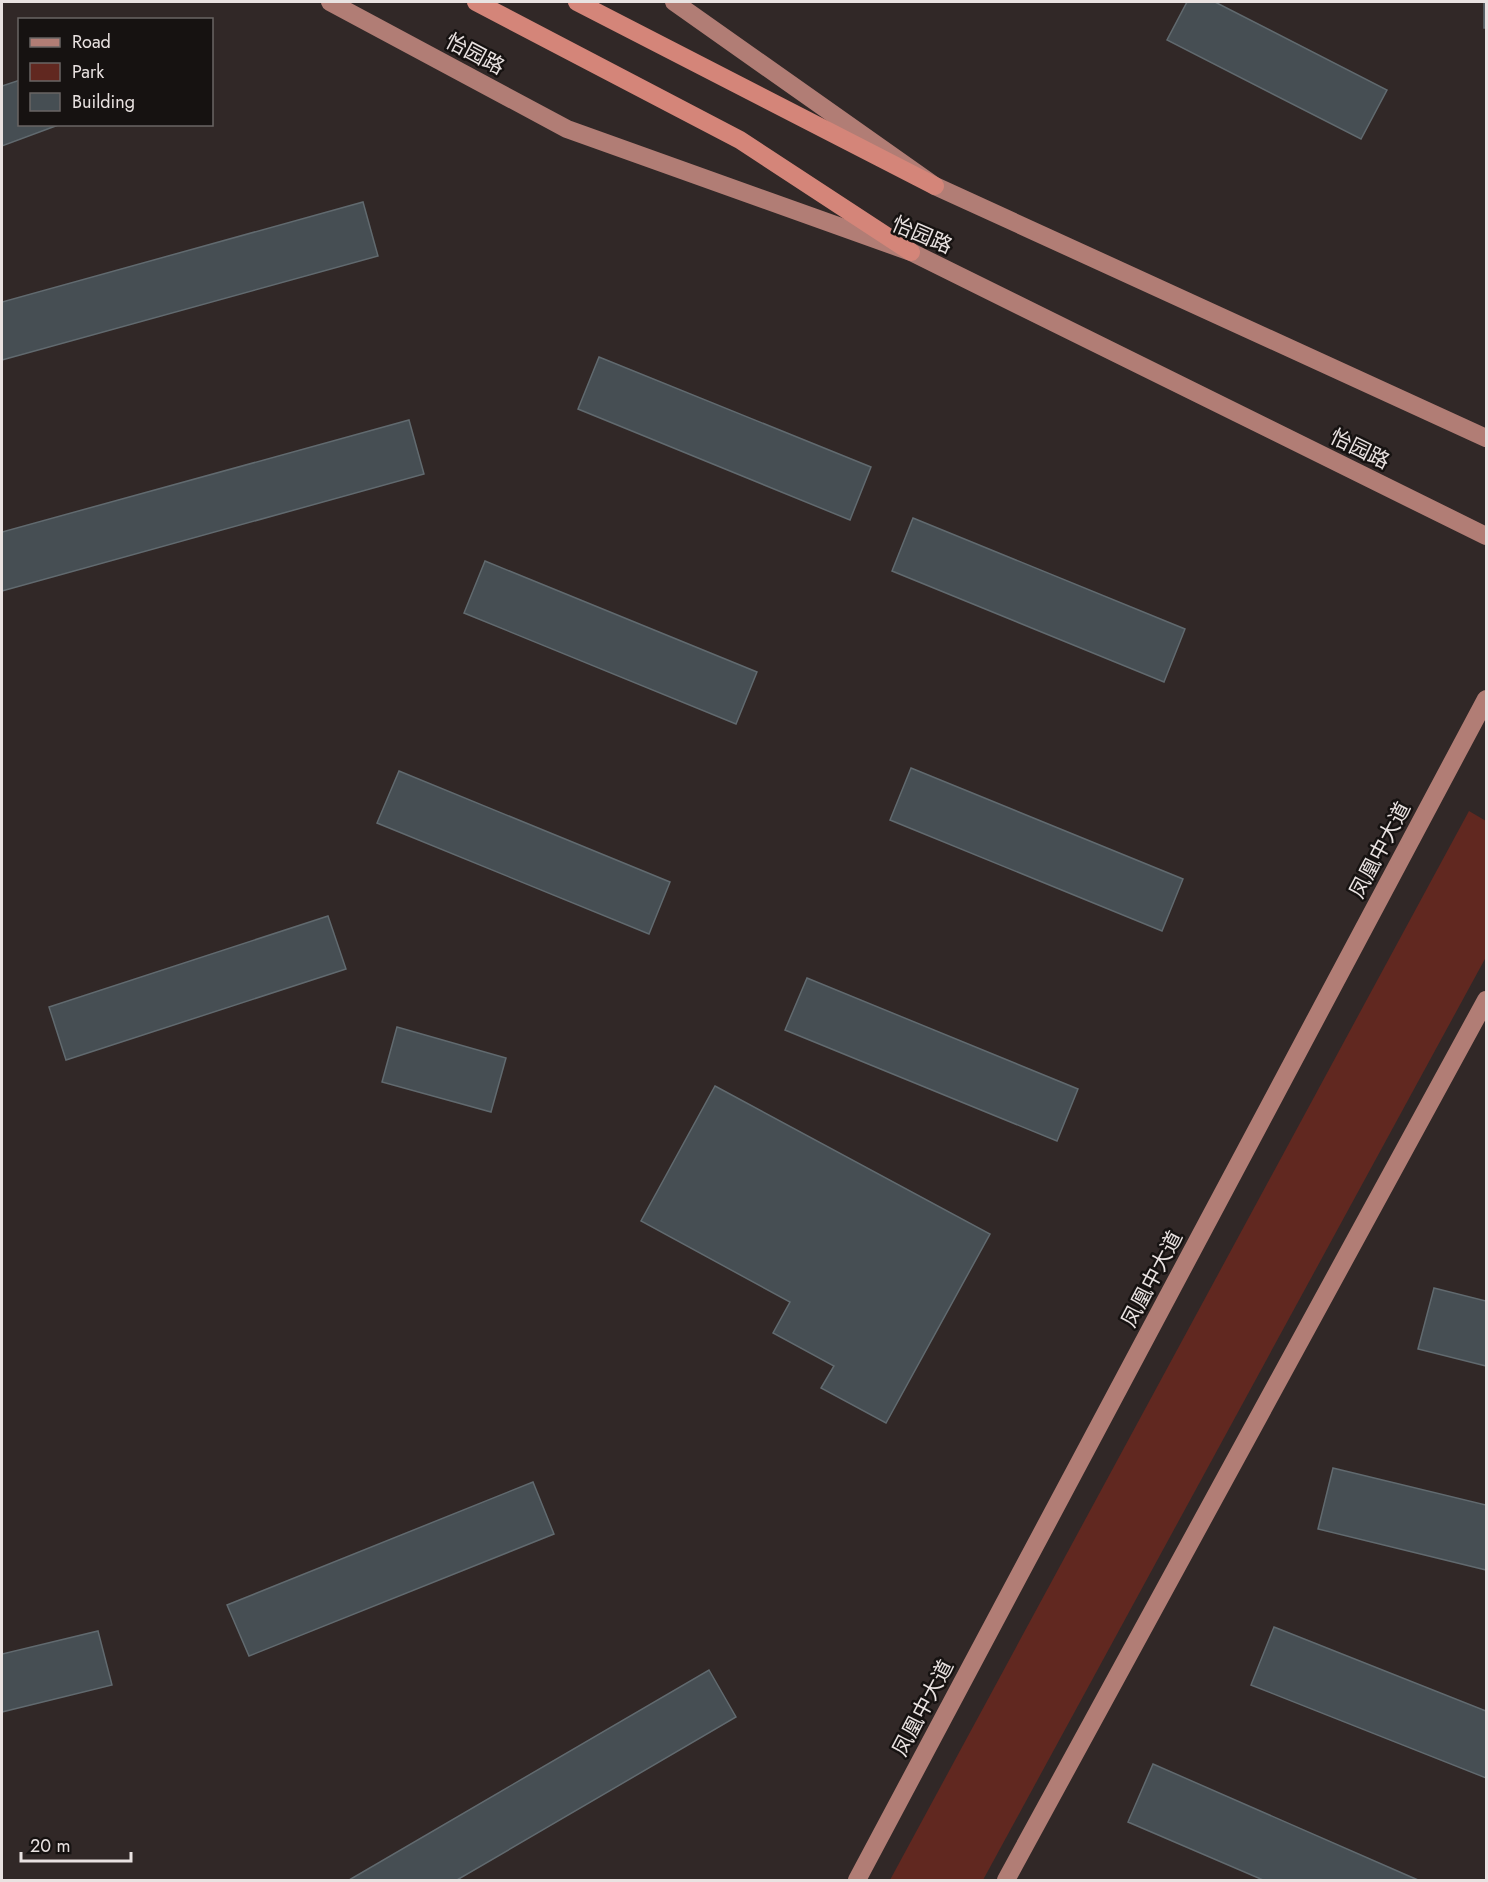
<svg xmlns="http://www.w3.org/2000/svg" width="1488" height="1882" viewBox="0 0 1488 1882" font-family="Jost,'Noto Sans SC',sans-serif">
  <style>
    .green { fill: #612820 }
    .building { fill: #464e53; stroke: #616a6f; stroke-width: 1.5 }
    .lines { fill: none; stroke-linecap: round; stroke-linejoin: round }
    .major { stroke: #b17d75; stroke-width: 18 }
    .highway { stroke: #d48579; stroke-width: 18 }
    .labels { text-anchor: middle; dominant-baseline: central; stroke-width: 5; stroke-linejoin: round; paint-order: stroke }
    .street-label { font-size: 21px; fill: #e9e2e1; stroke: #161211 }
  </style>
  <rect width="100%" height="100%" fill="#312827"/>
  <path class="green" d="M1469,811L1486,821V957L983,1880H890Z"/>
  <path class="building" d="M1187,2H1215L1387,90L1361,139L1167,40Z
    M1484,2H1486V28H1484Z
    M20,80V124H61L2,146V86Z
    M363,202L378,256L2,360V302Z
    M599,357L871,467L850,520L578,409Z
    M409,420L424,474L2,591V532Z
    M913,518L1185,629L1164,682L892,571Z
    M485,561L757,672L736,724L464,613Z
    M911,768L1183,879L1162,931L890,820Z
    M399,771L670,882L649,934L377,823Z
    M328,916L346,969L66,1060L49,1007Z
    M807,978L1078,1089L1057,1141L785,1030Z
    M397,1027L506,1058L491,1112L382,1082Z
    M715,1086L990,1234L886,1423L821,1388L834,1366L773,1333L790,1302L641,1221Z
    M1434,1288L1486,1301V1366L1418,1349Z
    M1333,1468L1486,1505V1570L1318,1529Z
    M533,1482L554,1534L249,1656L227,1605Z
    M1274,1627L1486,1711V1778L1251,1685Z
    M98,1631L112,1685L2,1712V1654Z
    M709,1670L736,1717L457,1880H349Z
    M1153,1764L1418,1880H1263L1128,1822Z"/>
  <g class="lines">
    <path class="major" d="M330,2L567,129L911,252L1486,536
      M674,2L935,186L1486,438
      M857,1880L1486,699
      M1006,1880L1486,1000"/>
    <path class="highway" d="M476,2L740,140L911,252
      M577,2L935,186"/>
  </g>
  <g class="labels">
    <g class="street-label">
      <text transform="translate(475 54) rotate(28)">怡园路</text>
      <text transform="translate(922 235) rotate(23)">怡园路</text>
      <text transform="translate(1360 449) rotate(26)">怡园路</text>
      <text transform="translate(1380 850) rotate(-62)">凤凰中大道</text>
      <text transform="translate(1152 1279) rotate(-62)">凤凰中大道</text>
      <text transform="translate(923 1708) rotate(-62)">凤凰中大道</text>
    </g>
  </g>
  <rect width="1488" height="1882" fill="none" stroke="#e9e2e1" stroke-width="6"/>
  <rect x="18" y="18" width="195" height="108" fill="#161211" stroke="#6a6564" stroke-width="1.5"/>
  <rect x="30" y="38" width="30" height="9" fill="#b17d75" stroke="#6a6564" stroke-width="1.5"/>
  <text x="72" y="48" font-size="18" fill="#e9e2e1">Road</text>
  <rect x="30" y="63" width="30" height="18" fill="#612820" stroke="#6a6564" stroke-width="1.5"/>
  <text x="72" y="78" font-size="18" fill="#e9e2e1">Park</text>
  <rect x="30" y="93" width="30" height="18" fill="#464e53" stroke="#6a6564" stroke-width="1.5"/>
  <text x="72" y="108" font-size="18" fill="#e9e2e1">Building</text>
  <path d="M21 1852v9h110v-9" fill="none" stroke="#e9e2e1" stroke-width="3"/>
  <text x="30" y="1852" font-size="18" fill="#e9e2e1" stroke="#161211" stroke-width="4.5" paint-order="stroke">20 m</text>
</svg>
